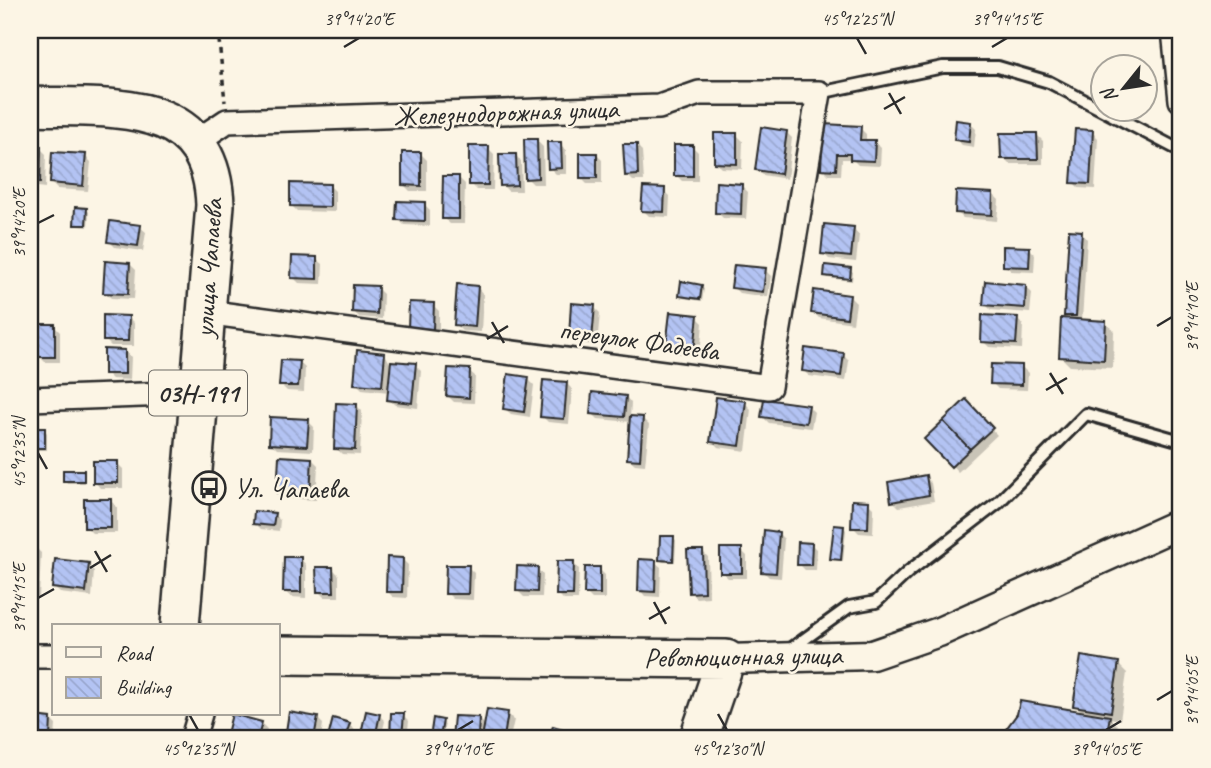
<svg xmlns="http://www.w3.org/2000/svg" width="1211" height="768" viewBox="0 0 1211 768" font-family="Caveat,sans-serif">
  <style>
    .shadow { fill: #0003 }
    .building { fill: url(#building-back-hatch); stroke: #2b2b2b; stroke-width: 2 }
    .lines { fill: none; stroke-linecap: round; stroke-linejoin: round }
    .service-casing { stroke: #2b2b2b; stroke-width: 16 }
    .minor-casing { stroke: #2b2b2b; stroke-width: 28 }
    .tertiary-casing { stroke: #2b2b2b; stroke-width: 33 }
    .primary-casing { stroke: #2b2b2b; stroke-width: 42 }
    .path { stroke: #2b2b2b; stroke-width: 3.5; stroke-dasharray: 5 5; stroke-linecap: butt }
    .service { stroke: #fcf5e5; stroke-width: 10 }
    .minor { stroke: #fcf5e5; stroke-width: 23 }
    .tertiary { stroke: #fcf5e5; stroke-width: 28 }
    .primary { stroke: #fcf5e5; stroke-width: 37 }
    .ticks { fill: none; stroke: #2b2b2b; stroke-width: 2.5 }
    .labels { text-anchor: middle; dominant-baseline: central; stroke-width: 5; stroke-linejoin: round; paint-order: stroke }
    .shield { fill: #fcf5e5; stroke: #6a6863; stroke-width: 2 }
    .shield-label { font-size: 26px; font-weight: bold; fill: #2b2b2b }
    .street-label { font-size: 28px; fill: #2b2b2b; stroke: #fcf5e5 }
    .poi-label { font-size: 28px; fill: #2b2b2b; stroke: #fcf5e5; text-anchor: start }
    .neatline { fill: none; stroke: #2b2b2b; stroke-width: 2.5 }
    .ticks-label { font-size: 18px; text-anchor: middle; fill: #2b2b2b }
  </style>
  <defs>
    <pattern id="building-back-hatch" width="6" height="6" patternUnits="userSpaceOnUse" patternTransform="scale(1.75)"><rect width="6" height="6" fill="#b3c3f3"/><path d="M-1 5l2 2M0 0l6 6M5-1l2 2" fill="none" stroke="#9aa8d0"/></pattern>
  </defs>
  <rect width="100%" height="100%" fill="#fcf5e5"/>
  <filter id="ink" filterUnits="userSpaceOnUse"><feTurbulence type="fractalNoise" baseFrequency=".0143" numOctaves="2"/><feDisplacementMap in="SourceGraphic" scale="14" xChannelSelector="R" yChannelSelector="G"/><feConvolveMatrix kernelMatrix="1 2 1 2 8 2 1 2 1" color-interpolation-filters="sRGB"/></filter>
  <g filter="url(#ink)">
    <path class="shadow" d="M970,123L976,129L974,147L962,145L956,139Z
      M860,128L866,134V142H875L881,148L880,166L858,165L852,159H842L841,175H829L823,169Z
      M786,132L792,138L787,179L763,175L757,170Z
      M1092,132L1098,138L1095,189L1079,188L1073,182Z
      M737,135L743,141L742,169L721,168L715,162Z
      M1037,135L1043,141V164H1009L1003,158Z
      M537,141L543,147L544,184H533L527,178Z
      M560,144L566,150L567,174H556L550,168Z
      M636,145L642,151L644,181H633L627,175Z
      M692,146L698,152V181H682L676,175Z
      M30,148H40L46,154L45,188L30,186Z
      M488,148L494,154L493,190H477L471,184Z
      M421,154L427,160V191H410L404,185Z
      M596,154L602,160V184H587L581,178Z
      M515,155L521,161L522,191H508L502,185Z
      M85,156L91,162L88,191L57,189L51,183Z
      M459,178L465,184L464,224H450L444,218Z
      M329,185L335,191V212L297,211L291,205Z
      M742,186L748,192L746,219L723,218L717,212Z
      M664,190L670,196L669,217L649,216L643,210Z
      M993,194L999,200L997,221L963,218L957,212Z
      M424,204L430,210V226L404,225L398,219Z
      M87,210L89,212L88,227L78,226L76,224Z
      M140,227L146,232L143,251L115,247L109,241Z
      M854,229L859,235L856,262L829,259L823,253Z
      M1081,233L1087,239L1082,321L1105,322L1114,331L1113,368L1070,366L1061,357L1071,320L1066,315Z
      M1029,248L1035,254L1034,272L1011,271L1005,265Z
      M317,259L323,264L322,284L299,283L293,277Z
      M130,264L136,270L134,299L111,298L105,292Z
      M765,270L771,276L768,297L739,293L733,287Z
      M850,270L853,272L852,281L828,278L826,276Z
      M701,287L704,289L702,301L683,298L681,296Z
      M1026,287L1032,293L1030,313L991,310L985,304Z
      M377,288L383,294L382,319L359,317L354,312Z
      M478,288L483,294L481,332L462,331L456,325Z
      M850,297L856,303L853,323L819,318L813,312Z
      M433,305L439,311V334L416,333L410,327Z
      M594,307L600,313L597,345L576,343L570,337Z
      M128,317L134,323V346H111L105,340Z
      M697,317L703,323L700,356L674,353L668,347Z
      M1017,319L1023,325L1022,349L989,347L983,341Z
      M54,326L60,332V362H45L39,356Z
      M125,351L131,357L130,380L112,379L106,373Z
      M385,354L390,363L415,365L421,371L418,408L395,405L389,400V392L362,389L356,383Z
      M843,355L849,361L846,381L809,376L803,370Z
      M299,362L305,368L304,392L287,391L281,385Z
      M1022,367L1028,373L1027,390L998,389L992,383Z
      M469,371L475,376L474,403L454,402L448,396Z
      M528,379L534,385L530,417L511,414L505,409Z
      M566,383L572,389L569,424L548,422L542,416Z
      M626,397L631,403L630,418L643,419L649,425L645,465L635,464L629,459L632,422L598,419L592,413Z
      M966,402L997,435L958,472L927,439Z
      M745,403L751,409L746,451L718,447L712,441Z
      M356,405L362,411L360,455L342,454L336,448Z
      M808,406L814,412L811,428L769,423L763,417Z
      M308,421L314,427L313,451L277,449L271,443Z
      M45,430L47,433V450H34L31,447Z
      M312,459L318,465L316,500L284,498L279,492Z
      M117,463L123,469V488H100L95,482Z
      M83,472L85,474V483H67L65,480Z
      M925,477L931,483L934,501L899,507L893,501Z
      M111,501L117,507V533H92L86,527Z
      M868,503L874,509L873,534L859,533L853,527Z
      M274,515L280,520L279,531L261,529L255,523Z
      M844,528L846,530L843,561L835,560L832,558Z
      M778,533L784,539L781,578L769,577L763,571Z
      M673,538L676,540L675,562H663L661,560Z
      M811,544L817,550L816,570H805L799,564Z
      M30,547H35L41,553L39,598L30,597Z
      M741,550L747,556V578H728L722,572Z
      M702,551L708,557L709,597L696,598L690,592Z
      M301,559L306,565V598L291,597L285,592Z
      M402,559L408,565L407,598L393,597L387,591Z
      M655,562L661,567L660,597L645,596L640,590Z
      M573,563L579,569L578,600H564L558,594Z
      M88,565L94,571L92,597L60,593L54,588Z
      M468,567L474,573L473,600L453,599L447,593Z
      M333,569L339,575V597H324L318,591Z
      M537,569L543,575L542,597H524L518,591Z
      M599,569L605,575V599H592L586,593Z
      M1118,664L1127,673L1120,720L1110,718L1121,729L1120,738H1011L1008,729L1083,713L1075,705Z
      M367,713L379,715L385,721L381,738H361Z
      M291,714L317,718L323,724L321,738H286Z
      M508,714L514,720L510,738H454L455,717L479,719L486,726Z
      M393,715H403L409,721L407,738H391Z
      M234,716L261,723L267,729L265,738H228Z
      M37,718L50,719L56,725L55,738H35Z
      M335,720L349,724L355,730L353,738H329Z
      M435,720L445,724L442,738H432Z"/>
    <path class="building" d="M956,120L971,122L969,142L954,140Z
      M823,124L861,126L860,140H875L874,161L850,160V154H837L836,170L821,169Z
      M761,127L787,131L781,174L755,170Z
      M1075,129L1093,130L1090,184L1071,183Z
      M714,133H737V164L714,163Z
      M1000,133H1037L1038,159H1001Z
      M524,139H537L538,178L525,179Z
      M547,142H561L562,168L548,169Z
      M623,144H637L638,175L625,176Z
      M674,145H693V176H674Z
      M30,146H41L40,183H30Z
      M469,146H489L488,185H469Z
      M52,152L86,154L83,186L50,183Z
      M402,152H421V186L402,185Z
      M580,153H597V178H580Z
      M499,154H516L517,185L500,186Z
      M443,176H459V219H442Z
      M716,182L742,184L741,214L715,213Z
      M290,183L330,184V207L290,206Z
      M643,187L665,188L664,212L641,211Z
      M956,191L993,193L992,215L955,213Z
      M397,201L425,202V221L396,220Z
      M75,207L87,208L86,225H74Z
      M110,221L141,225L138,246L107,242Z
      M824,224L854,227L851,257L821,254Z
      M1069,230L1082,231L1076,316H1064Z
      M1003,246L1030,247L1029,267L1003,266Z
      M292,256L317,257V279L291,278Z
      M105,261L130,263L128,294L103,293Z
      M734,265L766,268L763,292L731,288Z
      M825,265L851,268L850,279L824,276Z
      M681,281L702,285L700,299L679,296Z
      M985,281L1026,285L1025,308L983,305Z
      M457,284L478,286L475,327L454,325Z
      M353,285L378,286L377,314L352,312Z
      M814,290L850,295L847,318L811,313Z
      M409,302L434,303L433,329L408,328Z
      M571,303L595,305L592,340L569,337Z
      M670,312L698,315L694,351L666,347Z
      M103,315L129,316L128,341H103Z
      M982,315L1018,317L1016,344L981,342Z
      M1061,318L1106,321L1104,360L1059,357Z
      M38,324H55V357H37Z
      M805,348L844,353L841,376L802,371Z
      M104,349L125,350V374H104Z
      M357,350L385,353L382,386L354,384Z
      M281,360L300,361L298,386H279Z
      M391,361L416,363L412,403L387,400Z
      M991,364L1022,365V385L990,384Z
      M448,368L470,369L469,398L446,396Z
      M508,374L529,377L524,412L503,409Z
      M543,380L567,382L564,419L540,417Z
      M592,392L626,396L624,417L590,414Z
      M716,397L746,401L740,446L710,442Z
      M764,399L809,405L806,423L761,417Z
      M966,399L993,428L970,449L943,421Z
      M336,403L357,404L355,450L334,449Z
      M630,416L643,417L640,460L627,459Z
      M270,417L309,419L307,446L269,444Z
      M943,421L970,449L951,467L924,439Z
      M30,428H45V448H30Z
      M279,456L312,458L310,495L277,493Z
      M93,461H118V483H93Z
      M63,470H84V481H63Z
      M926,475L929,495L891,502L888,482Z
      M84,499H111V528H84Z
      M852,500L869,501L868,528H851Z
      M254,511L275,513L273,526L253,524Z
      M834,525L844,526L841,560L830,559Z
      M764,530L779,532L776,573L761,572Z
      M660,536H674L673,561L659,560Z
      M798,542L812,543L811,565H797Z
      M30,545L36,546L34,592H30Z
      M720,548H742V573H720Z
      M687,550H703L704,592L689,593Z
      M284,557H301V592H283Z
      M387,557L403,558L402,592H386Z
      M55,559L89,563L86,592L52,588Z
      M639,559L656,560L655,592L638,591Z
      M557,561H574L573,595H556Z
      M446,565H469L468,594H445Z
      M517,566L538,567L537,592L516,591Z
      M316,567H333L334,592H317Z
      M585,567H600V594H584Z
      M1081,656L1119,662L1111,712L1073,706Z
      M1020,701L1110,716L1106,738H1009L1006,729L1017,714Z
      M487,709L508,712L504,738H482Z
      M366,711L380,714L375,738H360Z
      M289,712L318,717L314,738H285Z
      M391,713H404L402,738H390Z
      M232,714L262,722L258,738H226Z
      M35,716L51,718L50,738H34Z
      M454,716L479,717L478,738H452Z
      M333,718L350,723L345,738H328Z
      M433,718L443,720L440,738H430Z
      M553,726L593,738H549Z"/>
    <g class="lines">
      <defs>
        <path id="service" d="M819,93L943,67H998L1049,82L1181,151
          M788,651L849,607L876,602L908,572L998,503L1086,414L1181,441"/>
        <path id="minor" d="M1174,30L1181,100
          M197,141L227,121L659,107L699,93H819L769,387L205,312
          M30,399L198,393
          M30,656H54
          M193,738L200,714"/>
        <path id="tertiary" d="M726,659L872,655L939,632L1181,523"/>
        <path id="primary" d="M30,106C111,109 211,95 215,205L180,626
          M278,655L726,659L699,738"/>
      </defs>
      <use href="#service" class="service-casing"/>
      <use href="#minor" class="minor-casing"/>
      <use href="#tertiary" class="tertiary-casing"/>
      <use href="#primary" class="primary-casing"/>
      <path class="path" d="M218,30L225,102"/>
      <use href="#service" class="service"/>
      <use href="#minor" class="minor"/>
      <use href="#tertiary" class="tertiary"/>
      <use href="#primary" class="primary"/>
    </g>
  </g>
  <path class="ticks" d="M857,38L866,54M344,47L359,38M992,47L1007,38M889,93L901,114M884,109L905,97M38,223L54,215M492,322L504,343M1157,326L1172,317M487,339L508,326M1050,373L1063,394M1046,390L1067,378M38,453L47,469M95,551L107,572M90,568L111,555M38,598L54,589M654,602L666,624M649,619L670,607M1157,700L1172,691M189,714L198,730M718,714L727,730M458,730L473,721M1106,730L1121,721"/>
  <defs>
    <symbol id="bus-ring" viewBox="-11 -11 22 22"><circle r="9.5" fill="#fcf5e5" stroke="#2b2b2b" stroke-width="1.5"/><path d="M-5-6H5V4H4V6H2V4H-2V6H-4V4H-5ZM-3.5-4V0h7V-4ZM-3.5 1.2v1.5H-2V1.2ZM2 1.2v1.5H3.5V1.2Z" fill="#2b2b2b"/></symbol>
  </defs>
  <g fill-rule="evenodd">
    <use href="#bus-ring" x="190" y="469" width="38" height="38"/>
  </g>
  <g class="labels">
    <rect class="shield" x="149" y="370.5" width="98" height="45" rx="5"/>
    <g class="shield-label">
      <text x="198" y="393">03Н-191</text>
    </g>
    <g class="street-label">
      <text transform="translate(506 112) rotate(-2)">Железнодорожная улица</text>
      <text transform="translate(208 268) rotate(-86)">улица Чапаева</text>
      <text transform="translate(639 340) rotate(8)">переулок Фадеева</text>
      <text transform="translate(743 656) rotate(-1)">Революционная улица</text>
    </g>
    <g class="poi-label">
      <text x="234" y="488">Ул. Чапаева</text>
    </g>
  </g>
  <rect width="1211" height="768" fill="none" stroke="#fcf5e5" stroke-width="77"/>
  <rect x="52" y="624" width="228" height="91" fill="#fcf5e5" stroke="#a8a49b" stroke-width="2"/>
  <rect x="66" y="647" width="35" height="10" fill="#fcf5e5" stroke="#a8a49b" stroke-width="2"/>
  <text x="116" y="660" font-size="21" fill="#2b2b2b">Road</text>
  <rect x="66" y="677" width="35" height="21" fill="url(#building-back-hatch)" stroke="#a8a49b" stroke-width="2"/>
  <text x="116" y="694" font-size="21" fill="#2b2b2b">Building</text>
  <g transform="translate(1124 88) rotate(240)"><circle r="33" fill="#fcf5e5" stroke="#a8a49b" stroke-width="2"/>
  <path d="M0-5L12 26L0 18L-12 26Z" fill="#2b2b2b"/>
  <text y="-10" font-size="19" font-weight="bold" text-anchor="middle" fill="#2b2b2b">N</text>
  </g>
  <rect x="38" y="38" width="1134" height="692" class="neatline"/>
  <g class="ticks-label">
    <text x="359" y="25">39°14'20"E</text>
    <text x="857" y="25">45°12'25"N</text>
    <text x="1007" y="25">39°14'15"E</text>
    <text transform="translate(19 223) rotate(-90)" y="6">39°14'20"E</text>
    <text transform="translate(1192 317) rotate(-90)" y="6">39°14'10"E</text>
    <text transform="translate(19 453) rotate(-90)" y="6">45°12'35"N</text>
    <text transform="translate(19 598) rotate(-90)" y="6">39°14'15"E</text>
    <text transform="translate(1192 691) rotate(-90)" y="6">39°14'05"E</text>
    <text x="198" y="755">45°12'35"N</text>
    <text x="458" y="755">39°14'10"E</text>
    <text x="727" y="755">45°12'30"N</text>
    <text x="1106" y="755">39°14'05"E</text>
  </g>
</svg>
